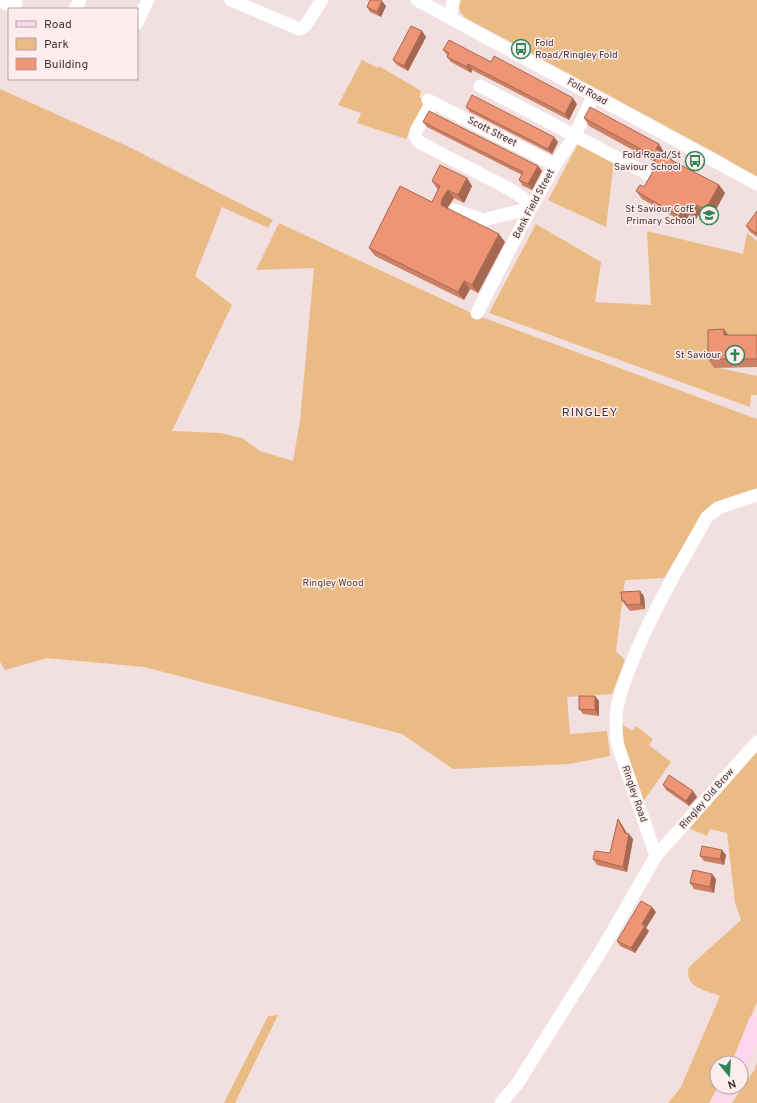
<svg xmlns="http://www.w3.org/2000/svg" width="757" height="1103" viewBox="0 0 757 1103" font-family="Overpass,sans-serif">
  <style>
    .green { fill: #eabb84 }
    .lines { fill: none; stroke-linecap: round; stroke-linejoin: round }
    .minor { stroke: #fff; stroke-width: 13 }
    .major { stroke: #fed6ee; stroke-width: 16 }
    .wall { fill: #cc8064 }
    .shaded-wall { fill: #a66851 }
    .building { fill: #ed9574; stroke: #a66851 }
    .labels { text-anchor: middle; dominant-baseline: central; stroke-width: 3; stroke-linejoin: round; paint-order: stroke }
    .poi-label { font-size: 10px; fill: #3d3536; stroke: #ffeced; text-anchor: end }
    .street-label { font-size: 10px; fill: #3d3536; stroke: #ffeced }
    .park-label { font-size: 10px; fill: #573e1e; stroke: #ffeced }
    .quarter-label { font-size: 12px; letter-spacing: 1px; fill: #3d3536; stroke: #ffeced }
  </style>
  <rect width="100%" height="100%" fill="#f2dfe0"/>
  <path class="green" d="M461,0H757V179L725,158L464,17L459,9Z
    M362,60L378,68L379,66L421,91L419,97L426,101L406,139L357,123L361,113L338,105Z
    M0,89L125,145L273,220L268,228L222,207L195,276L232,305L172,431L220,433L242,438L260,451L293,461L300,421L314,268L256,270L279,223L476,315L757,419V490L703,513L664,578L625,580L616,651L625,660L612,694L567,697L570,734L607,731L610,756L569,764L453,769L402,734L144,667L47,658L5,670L0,662Z
    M579,142L614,161L606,227L548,200Z
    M536,224L601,262L595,302L651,305L647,231L743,254L747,233L757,241V343L714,367L757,376V395H751L750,407L489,313Z
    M622,724L632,731L636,726L653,739L649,745L671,762L642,803L625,751Z
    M757,749V1002L732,1063H717V1087H718L709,1103H668L681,1087L720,996C706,990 683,988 689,967L741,920L735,903L727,833L710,829L707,836L689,828Z
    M278,1015L235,1103H224L268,1016Z
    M757,1062V1103H732L755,1069Z"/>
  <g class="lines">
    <path class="minor" d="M231,0L299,29L305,26L322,0
      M417,0L757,184
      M0,1L10,5L16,3
      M75,9L80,0
      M451,17L453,0
      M137,23L148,0
      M480,86L650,175
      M428,100L555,165
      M432,102L416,131L415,136L419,142L513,191L523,198L531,208L483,220L455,210
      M477,313L532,206L555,165L575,135L593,96
      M656,856L617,743C616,731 615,719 617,707C621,688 629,669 636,652C656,605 682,561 707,517L718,508L757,495
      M501,1103L517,1084L601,951L656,856L757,742"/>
    <path class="major" d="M740,1063L757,1021
      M720,1103L728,1087"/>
  </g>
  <path class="wall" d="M386,6L381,17L370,12L367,7Z
    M422,31L426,37L408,71L397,65L393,60Z
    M443,50L491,62L577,104L569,120L472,70L471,73L451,62L447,57L448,56Z
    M466,107L558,142L552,154L470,112Z
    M584,118L664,152L663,153L675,162L719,185L725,193L714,213L712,212L710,216L701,211L696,219L689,215L685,223L642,199L636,191L644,187L653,171L655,162L589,126Z
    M423,122L538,166L542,171L532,190L523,186L519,180L522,175L427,127Z
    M467,178L472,186L464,203L454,198L448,207L447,208L505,242L478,293L470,289L464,300L375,256L369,248L432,202L438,190L432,181Z
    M757,211V237L750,232L746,226Z
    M728,335H757V367L714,368L708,359Z
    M644,596L645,609L630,611L622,601Z
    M595,696L599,701V716L583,714L579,709Z
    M663,785L693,791L697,797L689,806L666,790Z
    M618,819L622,825L627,833L633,839L627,872L597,865L593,859L610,853Z
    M722,850L726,855L724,865L704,861L700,856Z
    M712,874L716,879L714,893L694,889L690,883Z
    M656,912L646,928L649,931L635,953L620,946L617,941Z"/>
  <path class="shaded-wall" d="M382,1L386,6L381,17L377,12Z
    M422,31L426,37L408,71L404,66Z
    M468,64L472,70L471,73L467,67Z
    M573,98L577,104L569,120L565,114Z
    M554,137L558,142L552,154L548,149Z
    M659,144L664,152L661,156L656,149Z
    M538,166L542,171L532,190L528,184Z
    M467,178L472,186L464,203L458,195Z
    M719,185L725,193L714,213L708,205Z
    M448,190L454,198L448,207L447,213L441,205L442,199Z
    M695,204L701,211L696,219L691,212Z
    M707,204L712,212L710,216L704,209Z
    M684,208L689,215L685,223L679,216Z
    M499,234L505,242L478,293L472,285Z
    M464,281L470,289L464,300L458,292Z
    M724,329L730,338L724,335Z
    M640,591L644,596L645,609L641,604Z
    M595,696L599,701V716L595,710Z
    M693,791L697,797L689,806L686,801Z
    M618,819L622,825L628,836L629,834L633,839L627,872L623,867L625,833Z
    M722,850L726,855L724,865L720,859Z
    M712,874L716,879L714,893L710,887Z
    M652,907L656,912L646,928L649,931L635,953L631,948L642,924Z"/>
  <path class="building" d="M370,0H380L382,1L377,12L367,7Z
    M411,26L422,31L404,66L393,60Z
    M449,40L491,62L494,56L573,98L565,114L468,64L467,67L447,57L449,53L443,50Z
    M472,95L554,137L548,149L466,107Z
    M590,107L659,144L656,149L672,158L671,160L719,185L708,205L707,204L704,209L695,204L691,212L684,208L679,216L636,191L640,185L644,187L653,171L652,166L657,158L584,118Z
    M429,111L538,166L528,184L519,180L523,172L423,122Z
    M440,165L467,178L458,195L448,190L442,199L441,205L499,234L472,285L464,281L458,292L369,248L400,186L432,202L440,186L432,181Z
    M757,211V232L756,233L746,226Z
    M724,329V335H757V359H708V330Z
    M640,591L641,604L626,605L625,601H622L621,592Z
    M579,696H595V710L579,709Z
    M669,775L693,791L686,801L663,785Z
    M618,819L625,833L629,834L623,867L593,859L595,851L610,853Z
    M702,846L722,850L720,859L700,856Z
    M693,870L712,874L710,887L690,883Z
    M641,901L652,907L642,924L645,926L631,948L617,941Z"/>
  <defs>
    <symbol id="bus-ring" viewBox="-11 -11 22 22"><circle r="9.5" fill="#ffeced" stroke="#308558" stroke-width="1.5"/><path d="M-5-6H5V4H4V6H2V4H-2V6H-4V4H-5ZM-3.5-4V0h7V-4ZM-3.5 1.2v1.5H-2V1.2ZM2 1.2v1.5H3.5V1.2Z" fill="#308558"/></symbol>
    <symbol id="school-ring" viewBox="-11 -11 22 22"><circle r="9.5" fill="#ffeced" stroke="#308558" stroke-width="1.5"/><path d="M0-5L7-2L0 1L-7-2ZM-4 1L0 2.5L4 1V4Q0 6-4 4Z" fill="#308558"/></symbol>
    <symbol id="church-ring" viewBox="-11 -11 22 22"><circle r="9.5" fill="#ffeced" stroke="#308558" stroke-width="1.5"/><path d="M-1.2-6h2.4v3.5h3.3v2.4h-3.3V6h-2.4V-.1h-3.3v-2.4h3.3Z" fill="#308558"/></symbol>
  </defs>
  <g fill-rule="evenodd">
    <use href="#bus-ring" x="510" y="38" width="22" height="22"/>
    <use href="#bus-ring" x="684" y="150" width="22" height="22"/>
    <use href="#school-ring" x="698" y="204" width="22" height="22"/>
    <use href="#church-ring" x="724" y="344" width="22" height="22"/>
  </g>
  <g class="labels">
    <g class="poi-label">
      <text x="535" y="43" text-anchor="start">Fold<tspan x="535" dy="12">Road/Ringley Fold</tspan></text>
      <text x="681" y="155">Fold Road/St<tspan x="681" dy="12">Saviour School</tspan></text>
      <text x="695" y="209">St Saviour CofE<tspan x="695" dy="12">Primary School</tspan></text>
      <text x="721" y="355">St Saviour</text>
    </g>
    <g class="street-label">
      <text transform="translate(587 92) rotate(29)">Fold Road</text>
      <text transform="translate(492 132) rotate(27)">Scott Street</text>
      <text transform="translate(534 204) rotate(-62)">Bank Field Street</text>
      <text transform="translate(634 794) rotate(71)">Ringley Road</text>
      <text transform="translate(707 799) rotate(-49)">Ringley Old Brow</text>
    </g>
    <g class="park-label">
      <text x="333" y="583">Ringley Wood</text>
    </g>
    <g class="quarter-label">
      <text x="590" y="413">RINGLEY</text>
    </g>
  </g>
  <rect x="8" y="8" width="130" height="72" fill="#ffeced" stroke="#b1a3a4"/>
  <rect x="16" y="21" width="20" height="6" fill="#fed6ee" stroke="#b1a3a4"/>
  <text x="44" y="28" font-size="12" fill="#3d3536">Road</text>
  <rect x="16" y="38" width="20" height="12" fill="#eabb84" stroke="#b1a3a4"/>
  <text x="44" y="48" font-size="12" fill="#3d3536">Park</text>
  <rect x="16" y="58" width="20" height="12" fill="#ed9574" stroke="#b1a3a4"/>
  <text x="44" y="68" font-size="12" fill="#3d3536">Building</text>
  <g transform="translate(729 1075) rotate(162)"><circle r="19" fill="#ffeced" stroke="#b1a3a4"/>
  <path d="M0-3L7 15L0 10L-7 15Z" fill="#308558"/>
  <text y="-6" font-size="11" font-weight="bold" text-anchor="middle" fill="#3d3536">N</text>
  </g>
</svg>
